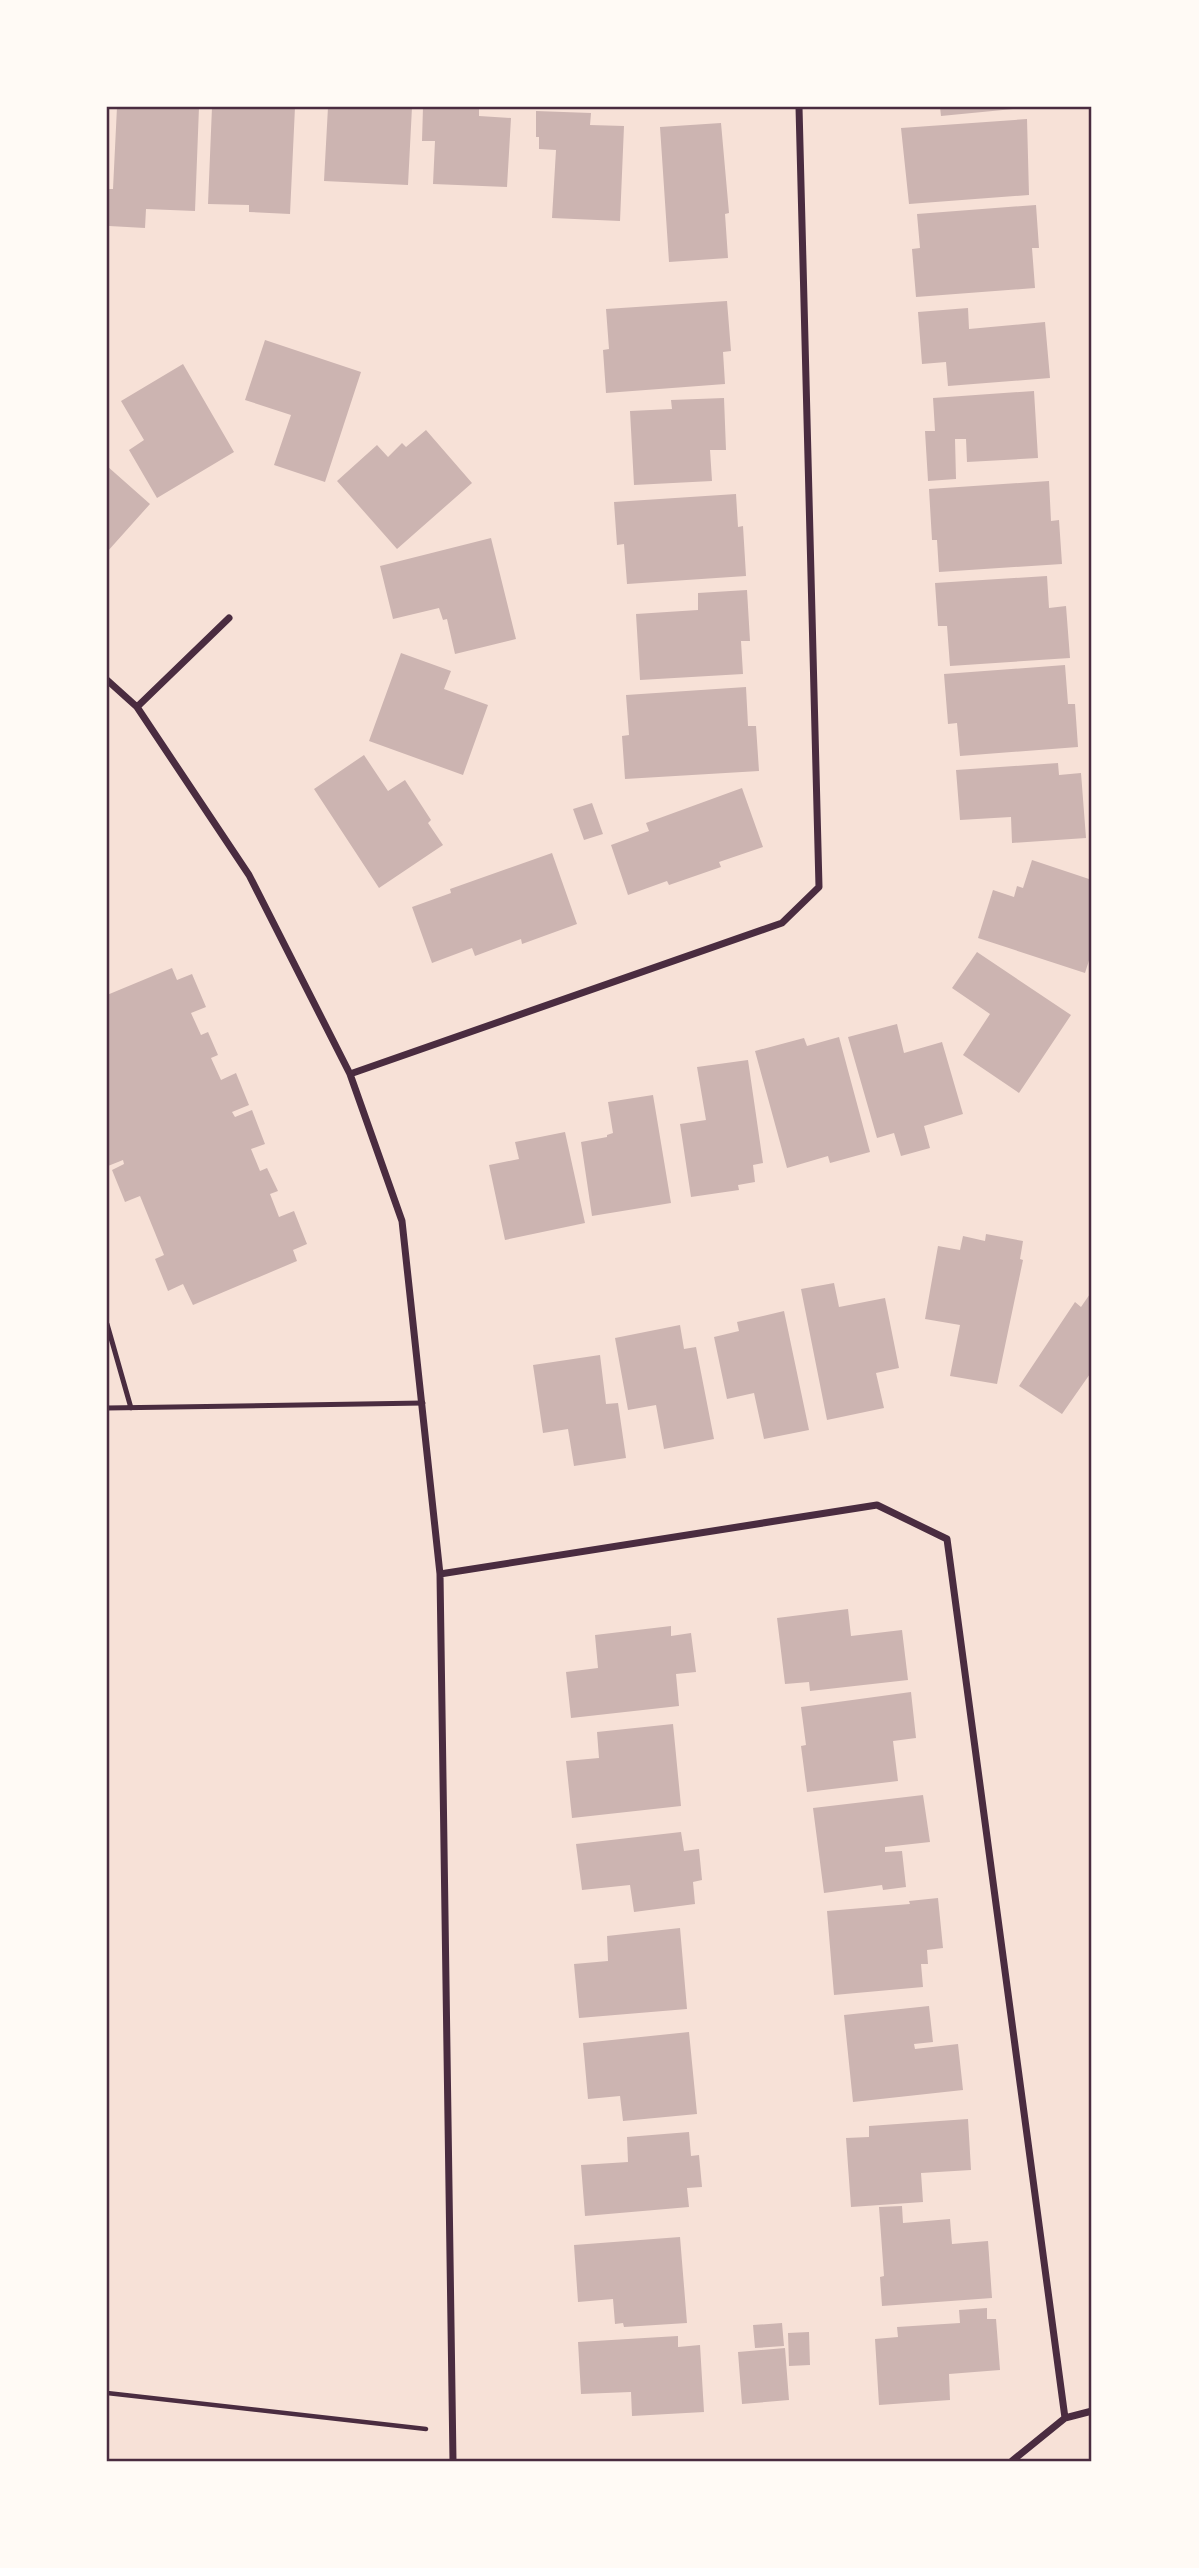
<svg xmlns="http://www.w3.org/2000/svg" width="1199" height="2568" viewBox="0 0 1199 2568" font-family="'DM Sans',sans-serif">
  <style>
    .building { fill: #ccb4b1 }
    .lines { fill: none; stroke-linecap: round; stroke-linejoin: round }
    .path { stroke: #4a2c40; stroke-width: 4.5 }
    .service { stroke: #4a2c40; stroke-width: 5 }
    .minor { stroke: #4a2c40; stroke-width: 7 }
    .neatline { fill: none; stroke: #4a2c40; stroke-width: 2.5 }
  </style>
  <rect width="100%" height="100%" fill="#f7e1d7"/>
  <path class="building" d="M117,107H199L195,211L146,209L145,228L109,226L107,189H113Z
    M212,107H295L290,214L249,212V205L208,204Z
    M328,107H412L408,185L324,181Z
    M423,107H479V116L511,118L507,187L433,184L435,141H422Z
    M940,107H1012L1013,109L941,116Z
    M536,111L591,113L590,125L624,126L620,221L552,218L556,150L539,149V137H536Z
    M1027,119L1029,195L909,204L901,128Z
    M721,123L729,213L725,214L728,258L669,262L660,127Z
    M1036,205L1039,248H1032L1035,288L916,297L912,249L920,248L917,214Z
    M727,301L731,351L723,352L725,384L606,393L603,350L609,349L606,309Z
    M968,308L969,329L1045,322L1050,378L948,386L946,362L922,364L918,312Z
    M265,340L361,372L325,482L274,465L291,415L245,400Z
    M183,364L234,452L157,498L129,450L144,440L121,401Z
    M1034,391L1038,458L967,462L966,439H955L956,479L928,481L925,431H935L933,398Z
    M724,398L726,450H710L712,481L634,485L630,411L672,409L671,400Z
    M426,430L472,483L397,549L337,481L377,445L388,457L402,443L406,447Z
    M107,466L150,504L107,552Z
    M1049,481L1051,521L1059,520L1062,564L939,572L937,540H932L929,489Z
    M736,494L738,527L743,526L746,576L627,584L624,544L617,545L614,502Z
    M491,538L516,639L455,654L447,619L443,620L439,608L393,619L380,566Z
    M1047,576L1049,608L1066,606L1070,658L950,666L947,626H938L935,583Z
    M747,590L750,641H741L743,674L640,680L636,614L698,610V593Z
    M401,653L451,671L444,689L488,705L463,775L369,741Z
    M1065,665L1068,704H1075L1078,747L960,756L957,723L948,724L944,674Z
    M746,687L748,726H756L759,771L625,779L622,736L629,735L626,695Z
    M364,755L388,791L405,780L431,820L428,823L443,845L379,888L314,789Z
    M1058,763L1059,775L1081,773L1086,838L1012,843L1011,817L960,820L956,770Z
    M742,788L763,847L719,862L721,867L669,885L667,881L628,895L611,845L649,831L646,823Z
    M592,803L603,834L584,840L573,809Z
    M552,853L577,924L522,944L521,939L475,956L472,948L432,963L412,907L451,893L450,889Z
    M1032,860L1092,880V951L1085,973L978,938L993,890L1014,897L1017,886L1023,888Z
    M977,952L1071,1015L1019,1093L963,1055L990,1014L952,988Z
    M172,968L177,980L192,974L206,1007L191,1013L201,1035L208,1032L218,1055L211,1058L221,1080L236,1073L249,1105L232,1112L235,1117L252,1110L265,1144L251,1149L260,1171L267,1168L278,1191L270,1194L279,1217L294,1211L307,1244L293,1250L297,1261L193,1305L183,1284L168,1291L155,1259L164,1255L140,1196L125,1202L112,1170L124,1164L123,1160L108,1166L107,1163V995Z
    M897,1024L904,1053L942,1042L963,1114L924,1126L930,1148L901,1156L894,1133L877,1138L848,1037Z
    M839,1037L870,1152L830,1163L828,1156L787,1168L755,1051L804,1038L807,1046Z
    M748,1060L763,1163L753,1165L755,1182L738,1185L739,1190L691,1197L680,1124L706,1120L697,1067Z
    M653,1095L671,1203L592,1216L581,1142L607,1137V1135L613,1133L608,1102Z
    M565,1132L585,1223L505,1240L489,1165L519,1159L515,1142Z
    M986,1234L1023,1241L1020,1259L1023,1260L997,1384L950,1376L960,1325L925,1319L938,1246L960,1250L963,1236L985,1241Z
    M834,1283L839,1307L885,1298L899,1368L876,1373L884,1408L827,1420L801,1289Z
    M1092,1291V1371L1062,1414L1019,1386L1075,1302L1081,1307Z
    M784,1311L809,1430L764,1439L754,1393L727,1399L714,1337L739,1331L737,1322Z
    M680,1325L684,1349L696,1347L714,1439L664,1449L656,1405L628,1410L615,1338Z
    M600,1355L606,1404L618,1403L626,1458L574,1466L568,1429L543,1433L533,1365Z
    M848,1609L851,1636L902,1630L908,1680L810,1691L809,1682L785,1684L777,1618Z
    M671,1626V1636L691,1633L696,1672L676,1674L679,1706L571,1718L566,1672L598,1668L595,1635Z
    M911,1692L916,1738L893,1741L898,1781L807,1792L801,1746L806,1745L801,1707Z
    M673,1724L681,1806L572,1818L566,1761L599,1758L597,1732Z
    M923,1795L930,1842L885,1847V1852L902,1851L906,1887L883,1890L882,1885L824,1893L813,1808Z
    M681,1832L684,1851L699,1849L702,1880L693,1882L695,1904L634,1912L630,1885L582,1890L576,1844Z
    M938,1898L943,1948L927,1950L928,1964H921L923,1987L834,1995L827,1911L910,1904L909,1901Z
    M680,1928L687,2009L579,2018L574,1964L608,1961L607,1936Z
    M929,2006L933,2042L914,2044L915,2049L958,2044L963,2090L853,2102L844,2015Z
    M689,2032L697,2114L623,2121L620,2096L588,2099L583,2043Z
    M968,2119L971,2170L921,2173L923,2202L851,2207L846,2138L869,2137V2126Z
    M689,2132L691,2156L699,2155L702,2187L687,2188L689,2207L585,2216L581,2165L628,2162L627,2137Z
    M902,2206L903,2223L950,2219L952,2244L988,2241L992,2298L882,2306L880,2277L884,2276L879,2207Z
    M680,2237L687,2323L624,2327L623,2323L615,2324L613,2299L578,2302L574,2245Z
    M987,2308V2319H996L1000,2370L949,2374L950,2400L879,2405L875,2339L898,2337L897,2327L960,2323L959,2310Z
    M782,2323L784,2346L755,2348L753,2325Z
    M809,2332L810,2365L789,2366L788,2333Z
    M678,2336V2347L700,2345L704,2412L632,2416L631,2392L581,2394L578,2342Z
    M785,2348L789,2400L742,2404L738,2352Z"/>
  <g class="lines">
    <path class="path" d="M107,2393L426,2429"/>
    <path class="service" d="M107,1324L131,1408
      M107,1408L423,1403"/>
    <path class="minor" d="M107,680L137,707L249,875L350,1074L402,1221L440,1574L453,2461
      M137,707L229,618
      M350,1074L782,923L819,887L799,107
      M440,1574L877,1505L947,1539L1065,2418
      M1012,2461L1065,2418L1092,2411"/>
  </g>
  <rect width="1199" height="2568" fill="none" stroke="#fffaf5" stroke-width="217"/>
  <rect x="108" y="108" width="982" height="2352" class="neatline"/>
</svg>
